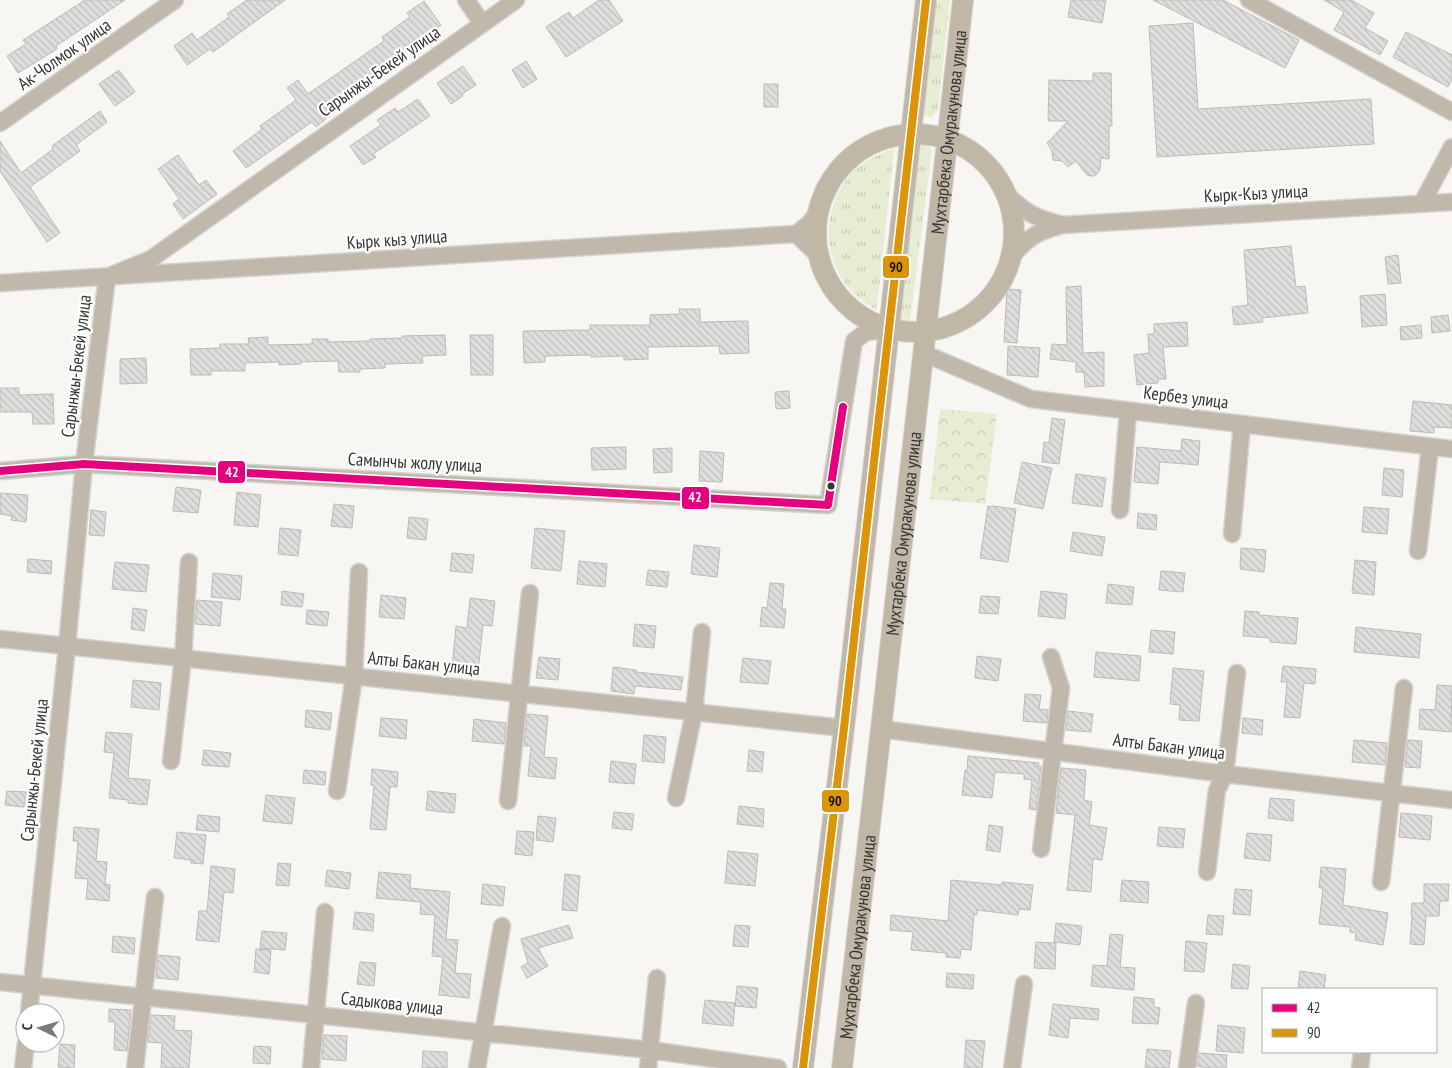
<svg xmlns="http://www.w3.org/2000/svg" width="1452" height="1068" viewBox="0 0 1452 1068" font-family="'PT Sans Narrow',sans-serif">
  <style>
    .grass { fill: url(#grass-tufts) }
    .forest { fill: url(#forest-crowns) }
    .building { fill: url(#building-back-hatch); stroke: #bcbbb9 }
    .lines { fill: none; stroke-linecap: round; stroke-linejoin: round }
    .minor-casing { stroke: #d3d3d1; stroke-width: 19 }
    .major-casing { stroke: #d3d3d1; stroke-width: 22 }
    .minor { stroke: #c1b8ac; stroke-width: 16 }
    .major { stroke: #c0b7a7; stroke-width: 20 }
    .bus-1-casing { stroke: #fff; stroke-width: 11 }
    .bus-2-casing { stroke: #fff; stroke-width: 11 }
    .bus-1 { stroke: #e5007d; stroke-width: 8 }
    .bus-2 { stroke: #da9508; stroke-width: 8 }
    .bus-dot { fill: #363534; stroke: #fff; stroke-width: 2 }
    .labels { text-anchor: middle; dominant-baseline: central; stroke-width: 4.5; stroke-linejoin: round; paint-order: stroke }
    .street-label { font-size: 18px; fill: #363534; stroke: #fff }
    .line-badge { stroke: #fff; stroke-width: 2 }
    .badge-label { font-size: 14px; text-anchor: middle; font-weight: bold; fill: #fff }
    .pale-badge-label { font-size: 14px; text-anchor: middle; font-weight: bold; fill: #111 }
  </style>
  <defs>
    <pattern id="grass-tufts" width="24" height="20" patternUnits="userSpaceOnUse" patternTransform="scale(1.25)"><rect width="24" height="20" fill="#e7ecd3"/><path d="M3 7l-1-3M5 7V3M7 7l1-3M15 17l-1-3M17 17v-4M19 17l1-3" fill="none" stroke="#c7cbb6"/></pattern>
    <pattern id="forest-crowns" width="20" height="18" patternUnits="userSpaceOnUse" patternTransform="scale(1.25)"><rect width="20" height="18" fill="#e7ecd3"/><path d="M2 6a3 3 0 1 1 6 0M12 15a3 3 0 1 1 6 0" fill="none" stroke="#c7cbb6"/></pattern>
    <pattern id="building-back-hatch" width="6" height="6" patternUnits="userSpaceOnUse" patternTransform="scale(1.25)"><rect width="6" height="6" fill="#dfdedc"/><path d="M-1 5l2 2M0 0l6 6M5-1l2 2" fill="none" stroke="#c0bfbd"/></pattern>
  </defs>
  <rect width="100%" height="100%" fill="#f7f6f3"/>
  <path class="grass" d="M933,0H950L938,110L931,117L922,115Z
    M923,145H928L932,150L910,322L898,320L916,152Z
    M894,148L879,289L876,310C869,305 860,300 854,294C822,262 821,211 849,176C861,161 878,155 894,148Z"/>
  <path class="forest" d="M940,409L997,414L985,504L930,499Z"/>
  <path class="building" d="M85,0H125L56,46L57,49L18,73L7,56L26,44L23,40Z
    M247,0H285L213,52L210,49L187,65L174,46L192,33L197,40L229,17L227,14Z
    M599,0H609L623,21L566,57L546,27L569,12L573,18Z
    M1071,0H1106L1102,23L1068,17Z
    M1153,0H1223L1299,40L1285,68Z
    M1324,0H1351L1374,13L1365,28L1388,41L1380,55L1334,30L1344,12Z
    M424,1L441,25L393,62L322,114L326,119L316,127L312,122L246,168L233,151L262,129L260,126L296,100L287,88L298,80L308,94L384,41L382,37L410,17L407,13Z
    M1193,23L1198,109L1371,99L1374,144L1157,157L1149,26Z
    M1406,32L1452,55V79L1448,87L1393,57Z
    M526,61L537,79L523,88L512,70Z
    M463,66L476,85L462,94L463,96L451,104L437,83Z
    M119,70L135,92L115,106L99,84Z
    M1093,73H1111L1112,126H1109V159L1101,158L1100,170L1095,176H1091L1087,175L1076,161L1068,167L1062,161L1053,160L1052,151L1047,143L1068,121H1048L1049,80L1093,81Z
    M764,84H778V107H764Z
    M418,99L430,116L373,154L376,157L363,165L350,146L381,125L377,120L395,108L398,112Z
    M100,111L107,122L76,145L80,151L30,187L60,233L47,242L0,171V141L21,173L53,149L52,146Z
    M178,155L199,185L206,180L217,194L183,219L173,204L179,199L158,169Z
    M1291,246L1296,287L1305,286L1308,313L1262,318L1263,322L1234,325L1232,307L1248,305L1244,250Z
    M1398,255L1401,283L1388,284L1385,257Z
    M1081,286L1083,353L1104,352V386L1085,387L1084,372H1076V362L1050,359L1052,344L1067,345L1066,287Z
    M1007,289L1021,290L1017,343L1004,342Z
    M1385,294L1387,325L1362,327L1360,296Z
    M679,309H700V322L748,321L749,353L720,354L719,346L648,347V359L624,360V356L591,357V355L545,356V362L524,363L523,331L590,330V325H650V315L680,314Z
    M1448,315L1450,331L1432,333L1431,317Z
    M1187,322L1188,346L1163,347L1166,379H1158V383L1137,385L1134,355L1149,353L1148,334H1154V324Z
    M1421,325L1422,338L1401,340L1400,327Z
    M445,335L446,355L422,356L423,363L385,364V368L360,369V372H339L338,361L301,362V364L279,365V362L245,363V371H211V375H191L190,349L220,348V344H249L248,338L268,337V345L312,344V339H328V342L370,341V339L402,338V336Z
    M470,335H493V375H471Z
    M1008,346L1040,348L1038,377L1007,375Z
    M146,358L147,383L120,384V359Z
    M0,388H19V395L53,394L54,424H33L32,412H0Z
    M789,391L790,408L776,409L775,392Z
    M1413,401L1452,405V428L1434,427V433L1410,431Z
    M1052,418L1065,420L1059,464L1042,462L1044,442L1049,443Z
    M1182,439L1200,441L1198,465L1160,462L1158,484L1134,482L1137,447L1181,451Z
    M626,447V469L592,470L591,448Z
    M672,448V472L654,473L653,449Z
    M700,451L724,453L722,482L699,481Z
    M1022,462L1052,468L1043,509L1014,503Z
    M1384,468L1404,470L1402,497L1382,495Z
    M1076,474L1106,478L1102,507L1072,503Z
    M176,487L201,490L198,513L173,511Z
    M237,492L261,495L258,527L234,525Z
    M0,493L28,495L26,522L11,520L12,516L0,514Z
    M334,504L354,506L352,528L331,526Z
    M988,506L992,507V506L1016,509L1008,562L980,558Z
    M1364,507L1389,509L1387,534L1362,532Z
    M91,510L106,512L104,536L89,535Z
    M1138,513L1157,515L1156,530L1137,528Z
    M409,517L428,519L426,540L407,538Z
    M280,528L301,530L298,556L278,554Z
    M535,528L565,531L561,571L531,568Z
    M1073,532L1105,537L1102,556L1070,551Z
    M694,545L720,548L717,577L691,574Z
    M1241,548L1266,550L1264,572L1240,569Z
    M452,553L474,555L472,573L450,571Z
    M28,559L52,561L51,574L27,572Z
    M1355,560L1376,562L1374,595L1352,593Z
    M579,561L607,564L605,587L577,584Z
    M115,562L149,565L146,592L112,589Z
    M648,570L669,572L667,587L646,585Z
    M1161,571L1185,573L1183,592L1159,590Z
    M213,573L242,576L240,600L211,597Z
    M770,583L784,584L782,609H786L784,628L760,626L762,607L767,608Z
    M1108,584L1134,587L1132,605L1106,603Z
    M282,591L304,594L302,607L281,605Z
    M1041,591L1067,594L1065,619L1038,616Z
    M381,595L406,598L404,619L379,617Z
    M981,596L1000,597L998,614L979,613Z
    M470,598L495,601L492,626L483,625L478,672L452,669L456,626L467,628Z
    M197,600L222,602L220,626L195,624Z
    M133,608L147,610L144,631L131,629Z
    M307,610L329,612L327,626L306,624Z
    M1245,611L1259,612V615L1298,618L1296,644L1270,642V638L1243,636Z
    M635,624L656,626L654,648L633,646Z
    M1356,627L1421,634L1419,658L1354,652Z
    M1151,630L1175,632L1173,654L1149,652Z
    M1096,652L1141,656L1139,681L1094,677Z
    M977,656L1001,659L998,681L975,678Z
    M539,657L560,659L558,680L536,678Z
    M743,658L771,661L768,684L740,682Z
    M1283,666L1316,669L1315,684L1304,683L1300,718L1284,717L1287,682H1281Z
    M613,667L636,670V672L683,677L681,690L635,686L634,694L611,691Z
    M1173,668L1204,671L1199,721L1179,720L1180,705L1170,704Z
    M133,680L161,683L159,710L131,707Z
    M1437,685L1452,686L1451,732L1419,729L1420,709L1435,710Z
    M1025,694L1041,695L1039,709L1048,710L1047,723L1023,721Z
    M306,710L332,713L330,730L305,727Z
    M1068,711L1093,714L1091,732L1066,730Z
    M527,714L548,716L544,757L557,758L555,779L528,776L531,746H524Z
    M381,718L407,720L406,739L379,736Z
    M1243,718L1263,720L1262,735L1242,733Z
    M474,719L506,723L504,744L472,741Z
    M106,732L132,734L128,778L150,780L147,805L128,803V800L109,798L114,753L104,752Z
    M644,735L666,737L664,763L642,761Z
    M1354,740L1387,743L1385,765L1352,762Z
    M1408,740L1422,741L1420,768L1405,767Z
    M204,750L231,753L229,767L202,765Z
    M749,750L764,752L762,772L747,771Z
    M968,756L1039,763L1038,766H1041L1036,810L1029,809L1032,780L1024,779V774L995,772L992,798L962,795L965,770H967Z
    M611,761L636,764L634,784L609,782Z
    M1061,768L1086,770L1084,800L1092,802L1089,825L1107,828L1102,860L1093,859L1091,892L1067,890L1075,815L1056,813Z
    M372,769L398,772L397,787H390L386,830L370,829L374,785H371Z
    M304,770L326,772L325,785L303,783Z
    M7,791L26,792L24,807L5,805Z
    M428,791L456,794L454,813L426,810Z
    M266,795L295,798L292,824L263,821Z
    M1270,798L1294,800L1293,821L1268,818Z
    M739,806L764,809L763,827L737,824Z
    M614,812L634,814L632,830L612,828Z
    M1401,813L1432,816L1430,840L1399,837Z
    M198,815L220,817L219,832L196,830Z
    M538,816L556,818L553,842L536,840Z
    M989,825L1003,827L1000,852L986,850Z
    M74,827L99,829L96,861L107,862L105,884L110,885L109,901L86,899L88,879L75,878L78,841H73Z
    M1159,827L1185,829L1183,848L1157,846Z
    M517,831L534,832L532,856L515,854Z
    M177,832L206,835L203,864L191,863V860L174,858Z
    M1247,833L1272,835L1270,861L1244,858Z
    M728,851L758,854L755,886L725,883Z
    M278,863L291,864L289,886L276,885Z
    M211,866L235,869L233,893L224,892L219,942L196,940L199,911H207Z
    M1321,867L1346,869L1343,905L1388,913L1383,945L1355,940L1356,933L1350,932V927L1319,924L1323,888H1319Z
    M327,870L351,873L349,889L325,886Z
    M379,872L411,875L410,888L450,892L446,939L458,940L455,973L471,974L469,998L439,995L443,957L432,956L435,915L420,914L421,902L376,898Z
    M565,874L580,876L577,911L562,910Z
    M951,880L1002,885V882L1033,885L1030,910L1019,909L1018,915L977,910V915L974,914L971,950L961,949L960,958L946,957V953L911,950L913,932L890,930L891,915L948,921Z
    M1122,880L1149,882L1148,903L1120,901Z
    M483,884L505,887L503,906L481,904Z
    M1424,884H1449L1448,901H1440L1439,916H1426L1424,945L1410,944L1412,915H1411L1412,903H1424Z
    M1235,889L1252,890L1250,915L1233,914Z
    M355,912L374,914L373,931L353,929Z
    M1208,915L1224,916L1222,935L1206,934Z
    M1056,923L1082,926L1080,945L1054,942Z
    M569,925L573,938L538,948L548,966L527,978L521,967L528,963L521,939Z
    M735,925L750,926L748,947L733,946Z
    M262,931L287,933L285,950L260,948Z
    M1110,934L1123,935L1120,967L1135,968L1134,990L1091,986L1093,965L1107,966Z
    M113,936L135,938L134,954L112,952Z
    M1186,941L1207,943L1204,972L1184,971Z
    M1036,942L1056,943L1055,969L1034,968Z
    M256,949L271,950L269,974L254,972Z
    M158,955L180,957L178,980L156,978Z
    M360,962L376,963L374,986L357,984Z
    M1233,964L1250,966L1248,989L1231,988Z
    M1300,971L1326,975L1324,989H1298Z
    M947,973L974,975L973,989L946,987Z
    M737,986L758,988L756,1008L735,1006Z
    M1134,997L1154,999V1007L1160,1008L1158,1024L1132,1023Z
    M705,1000L735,1003L733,1026L702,1023Z
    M1053,1004L1099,1009L1098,1020L1070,1018L1068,1038L1049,1035Z
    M109,1009L131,1010L127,1051L114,1050L115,1022H109Z
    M151,1015L175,1016L174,1030L192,1031L189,1068H161L162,1043L148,1042Z
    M1218,1025L1245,1028L1243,1053L1216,1051Z
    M324,1035L347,1036L346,1061L322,1059Z
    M966,1040L985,1041L982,1068H964Z
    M60,1044L75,1045L74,1068L58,1067Z
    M254,1046L271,1047L270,1064L253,1063Z
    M1147,1049L1171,1051L1169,1068H1145Z
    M423,1051L447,1052V1068H422Z
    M1199,1053L1227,1055L1226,1068H1208L1197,1066Z"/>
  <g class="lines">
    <defs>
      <path id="minor" d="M466,0L482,23
        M1249,0L1452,112
        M0,123L175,0
        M1006,194C1025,212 1034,218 1060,224
        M1422,203L1452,147
        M796,234L818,255
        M1011,257C1029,237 1036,232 1062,225L1452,202
        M0,283L796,234L810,223L818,211
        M923,353L1031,399L1452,449
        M0,471L84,464L828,505L854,341L866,332L888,330
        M1120,510L1128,411
        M1232,534L1242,424
        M1418,551L1430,447
        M0,639L844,728
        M881,729L1225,774L1452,800
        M171,761L183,658L189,562
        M337,791L354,676L359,572
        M676,798L694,712L702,632
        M508,801L530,593
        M1041,849L1061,688L1051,657
        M1207,872L1217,790L1225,774L1237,673
        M1381,882L1404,688
        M0,982L650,1050L778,1068
        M29,1013L67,646L84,464L107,277L151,259L516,0
        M23,1068L26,1043
        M135,1068L155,897
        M311,1068L325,912
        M477,1068L502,926
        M648,1068L657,978
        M1012,1068L1024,984
        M1187,1068L1196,1003
        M1360,1068L1362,1052"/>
      <g id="major">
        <circle cx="915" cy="233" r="99"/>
        <path d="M803,1068L844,728L926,0"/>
        <path id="s1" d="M842,1068L881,729L963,0"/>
      </g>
    </defs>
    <use href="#minor" class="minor-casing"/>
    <use href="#major" class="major-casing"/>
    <use href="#minor" class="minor"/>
    <use href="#major" class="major"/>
    <defs>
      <path id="bus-1" d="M0,471L84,464L828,505L843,407"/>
      <path id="bus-2" d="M803,1068L844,728L926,0"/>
    </defs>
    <use href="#bus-1" class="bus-1-casing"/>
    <use href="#bus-2" class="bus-2-casing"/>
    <use href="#bus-1" class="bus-1"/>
    <use href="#bus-2" class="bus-2"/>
  </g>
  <circle class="bus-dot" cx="831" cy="486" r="4.5"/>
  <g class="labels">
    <g class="street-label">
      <text transform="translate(64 54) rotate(-35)">Ак-Чолмок улица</text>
      <text transform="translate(379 71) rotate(-35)">Сарынжы-Бекей улица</text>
      <text stroke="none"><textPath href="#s1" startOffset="942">Мухтарбека Омуракунова улица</textPath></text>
      <text transform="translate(1256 193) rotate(-3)">Кырк-Кыз улица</text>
      <text transform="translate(397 239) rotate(-4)">Кырк кыз улица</text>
      <text transform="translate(76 366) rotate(-83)">Сарынжы-Бекей улица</text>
      <text transform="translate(1186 397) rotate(7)">Кербез улица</text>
      <text transform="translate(415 462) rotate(3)">Самынчы жолу улица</text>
      <text stroke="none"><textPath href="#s1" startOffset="538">Мухтарбека Омуракунова улица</textPath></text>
      <text transform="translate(424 663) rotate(6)">Алты Бакан улица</text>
      <text transform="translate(1169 746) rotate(7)">Алты Бакан улица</text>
      <text transform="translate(34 770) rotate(-84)">Сарынжы-Бекей улица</text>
      <text stroke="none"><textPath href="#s1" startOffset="132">Мухтарбека Омуракунова улица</textPath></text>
      <text transform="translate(392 1003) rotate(6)">Садыкова улица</text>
    </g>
  </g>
  <g class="line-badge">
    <rect x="882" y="255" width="28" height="24" rx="5" fill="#da9508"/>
    <rect x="217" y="460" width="29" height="24" rx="5" fill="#e5007d"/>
    <rect x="681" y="486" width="29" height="24" rx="5" fill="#e5007d"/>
    <rect x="821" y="789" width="29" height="24" rx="5" fill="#da9508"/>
  </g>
  <g class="badge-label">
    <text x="232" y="477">42</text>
    <text x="695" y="502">42</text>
  </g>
  <g class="pale-badge-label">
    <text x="896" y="272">90</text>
    <text x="835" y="806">90</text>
  </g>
  <rect x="1262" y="988" width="175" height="65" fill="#ffffff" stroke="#afaeae"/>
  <rect x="1272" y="1004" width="25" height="8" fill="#e5007d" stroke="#afaeae"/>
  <text x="1307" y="1013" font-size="15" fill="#363534">42</text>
  <rect x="1272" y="1029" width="25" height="8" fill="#da9508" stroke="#afaeae"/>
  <text x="1307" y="1038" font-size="15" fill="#363534">90</text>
  <g transform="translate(40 1028) rotate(275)"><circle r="24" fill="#ffffff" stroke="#afaeae"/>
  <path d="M0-4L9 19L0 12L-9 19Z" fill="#7a7977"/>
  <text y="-8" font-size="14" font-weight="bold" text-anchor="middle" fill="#363534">С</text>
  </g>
</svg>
